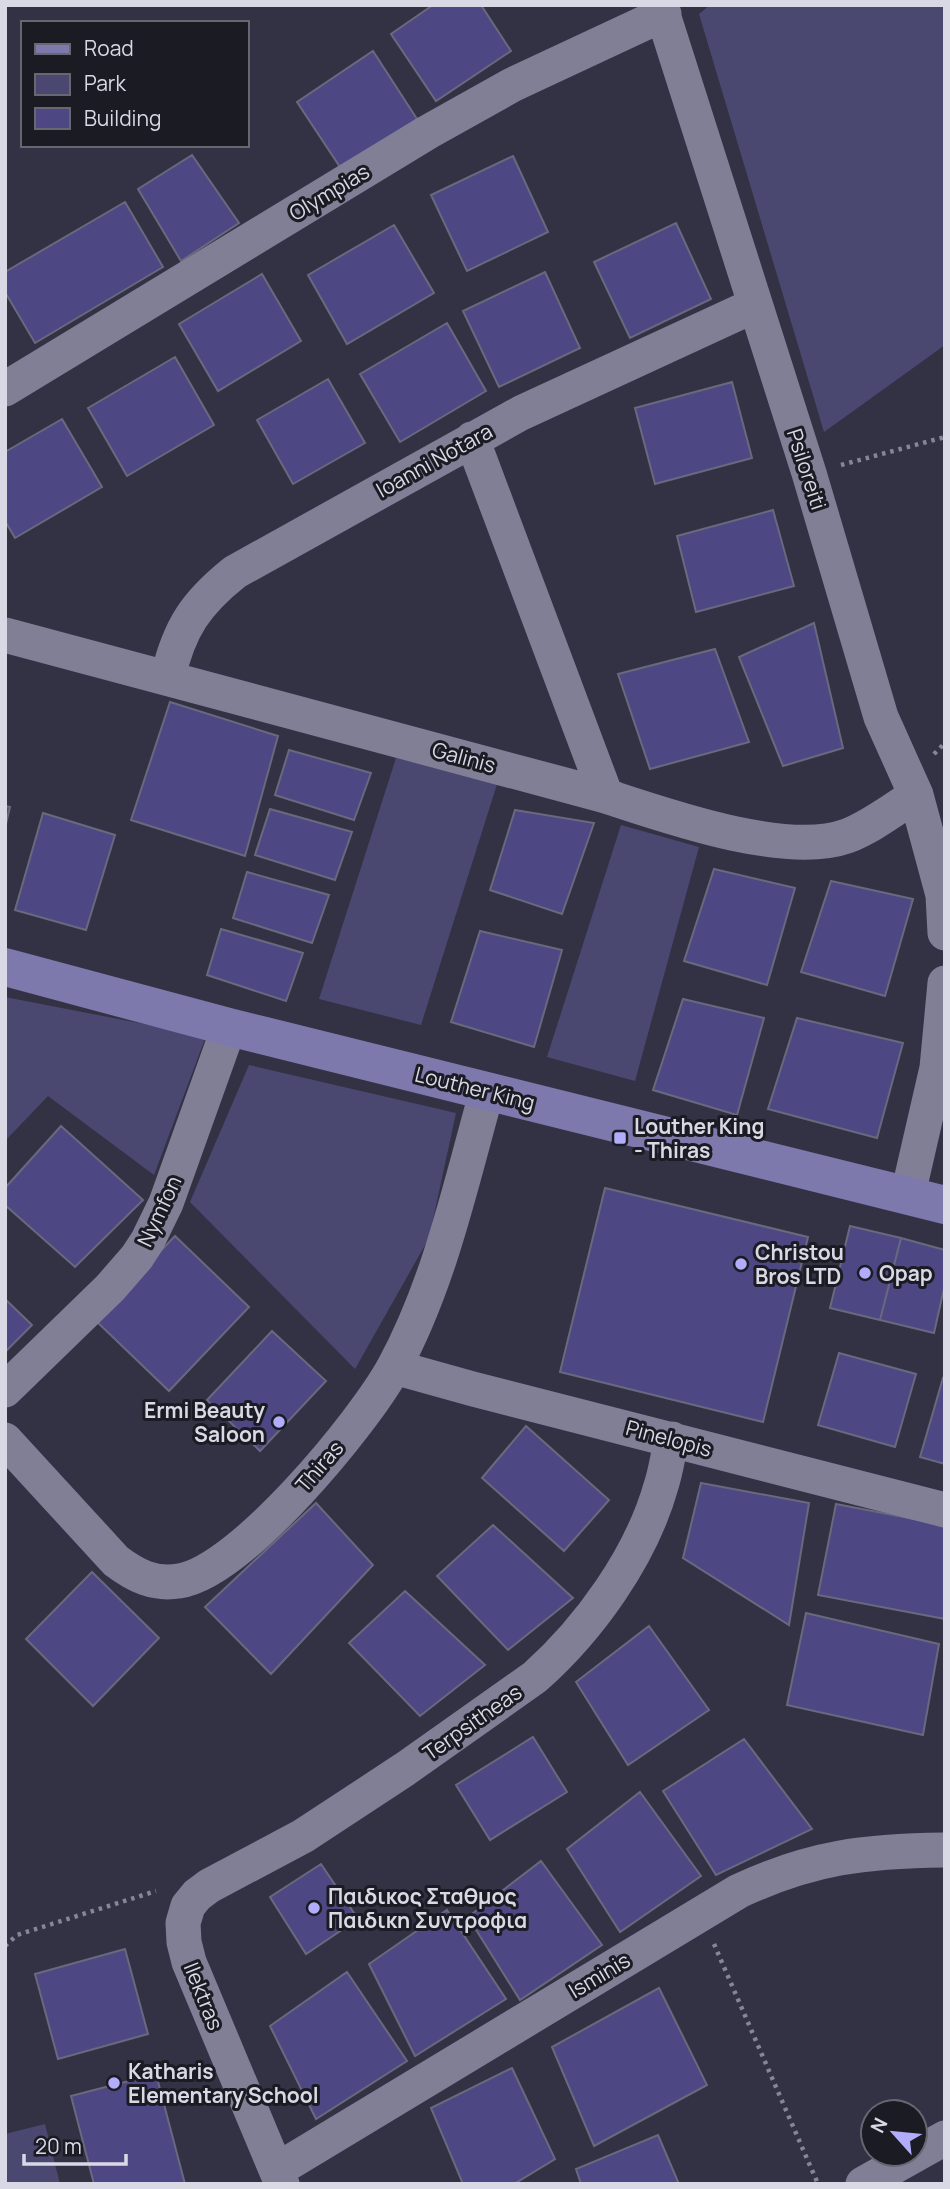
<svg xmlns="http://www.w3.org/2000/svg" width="950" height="2189" viewBox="0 0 950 2189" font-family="Manrope,sans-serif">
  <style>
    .green { fill: #4a4870 }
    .building { fill: #4d4784; stroke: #69697e; stroke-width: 2 }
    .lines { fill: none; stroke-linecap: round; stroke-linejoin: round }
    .path { stroke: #878696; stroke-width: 4.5; stroke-dasharray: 3.5 5; stroke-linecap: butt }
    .street { stroke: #807f96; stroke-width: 35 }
    .secondary { stroke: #7e79ad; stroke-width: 38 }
    .poi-dot { fill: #b1adfa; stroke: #1b1b24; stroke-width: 2.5 }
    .labels { text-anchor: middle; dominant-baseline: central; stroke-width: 6; stroke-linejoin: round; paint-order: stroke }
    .street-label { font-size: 21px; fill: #d9d9e6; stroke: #1b1b24 }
    .poi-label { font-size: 21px; font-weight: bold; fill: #d9d9e6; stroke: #1b1b24; text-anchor: start }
  </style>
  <rect width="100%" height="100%" fill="#333245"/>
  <path class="green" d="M710,5H945V345L824,432L699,14Z
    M396,758L498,781L421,1025L319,999Z
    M621,825L699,847L635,1081L547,1057Z
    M5,997L206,1036L154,1175L48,1096L5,1141Z
    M249,1065L456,1113L429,1238L355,1369L190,1202Z
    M45,2124L60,2184H5V2134Z"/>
  <path class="building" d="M433,5H481L511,51L436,101L391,34Z
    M373,51L417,119L342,170L297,102Z
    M192,155L239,223L181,261L138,189Z
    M513,156L548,232L467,271L431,195Z
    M125,202L163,267L35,343L5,292V272Z
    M676,223L711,299L630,338L594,262Z
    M394,225L434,293L347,344L308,275Z
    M545,272L580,348L499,387L463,311Z
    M262,274L301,341L218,391L179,324Z
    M447,323L486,391L400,442L360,374Z
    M175,357L214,425L127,476L88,408Z
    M328,379L365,443L293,484L257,420Z
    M732,382L752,458L655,484L635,408Z
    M62,419L102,487L15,538L5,521V452Z
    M773,510L794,586L696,612L677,536Z
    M814,623L843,748L783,766L739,657Z
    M715,649L749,742L650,769L618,674Z
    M170,702L278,736L245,856L131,820Z
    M289,750L371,773L354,820L275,795Z
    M5,806L10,807L5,828Z
    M270,809L352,832L335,880L255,855Z
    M515,810L594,823L562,914L490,890Z
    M43,813L115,835L86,930L15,910Z
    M714,869L795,888L767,985L684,961Z
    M247,872L329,895L312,943L233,918Z
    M831,881L913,899L885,996L801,972Z
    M221,929L303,953L286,1001L207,975Z
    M480,931L562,950L534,1047L451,1022Z
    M683,999L764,1018L737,1115L653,1090Z
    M797,1018L903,1043L877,1138L768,1109Z
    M61,1126L143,1200L75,1267L5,1205V1188Z
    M605,1188L808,1237L763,1422L560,1372Z
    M850,1226L901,1238L880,1320L830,1308Z
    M175,1236L249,1307L169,1391L95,1320Z
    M901,1238L945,1250V1284L934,1333L880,1320Z
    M5,1299L32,1325L5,1352Z
    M272,1331L326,1381L260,1451L207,1400Z
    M839,1353L916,1374L895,1447L818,1425Z
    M943,1378L945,1379V1464L920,1457Z
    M526,1426L609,1500L564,1551L482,1478Z
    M701,1483L809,1503L789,1625L683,1558Z
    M316,1503L373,1565L271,1674L205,1607Z
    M836,1504L945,1525V1619L818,1595Z
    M493,1525L573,1598L508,1650L437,1576Z
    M92,1572L159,1638L93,1706L26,1639Z
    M405,1591L485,1665L420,1716L349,1643Z
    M806,1613L939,1644L923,1735L787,1705Z
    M649,1626L709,1710L628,1765L576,1682Z
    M533,1737L567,1792L490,1840L456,1785Z
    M744,1739L812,1829L716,1875L663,1791Z
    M640,1792L701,1876L620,1932L567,1849Z
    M541,1861L602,1945L520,2000L468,1917Z
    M321,1864L358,1919L306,1954L270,1897Z
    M447,1910L506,1999L415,2056L369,1964Z
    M125,1949L148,2034L58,2059L35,1974Z
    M347,1972L407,2061L316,2119L270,2026Z
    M659,1988L707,2085L594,2146L552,2047Z
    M512,2068L555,2159L514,2184H463L431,2108Z
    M156,2074L185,2184H94L71,2096Z
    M658,2135L679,2184H581L576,2169Z"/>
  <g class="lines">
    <path class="path" d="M841,465L945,437
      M934,754L945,743
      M714,1944L818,2184
      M5,1946L17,1935L156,1891"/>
    <path class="street" d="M660,5L809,473L881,717L916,795L943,895L945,933
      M5,389L428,132L512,85L664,14
      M472,439L606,796
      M5,635L606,796C667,816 786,858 847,836C871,827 894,809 916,795
      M168,677C179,628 196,603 235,572L521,413L755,305
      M908,1194L937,1068L945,983
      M394,1367L473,1389L945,1510
      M5,1390L110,1288L137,1257L148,1240L166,1203L229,1027
      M5,1440L116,1561C136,1576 154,1585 179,1581C241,1572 364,1422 394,1367C440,1282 461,1183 487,1091
      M277,2170L739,1891C812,1857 865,1851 945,1850
      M282,2184L189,1962L184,1942L183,1923L188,1906L197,1895L209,1886L303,1836L405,1769L535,1677C589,1629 641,1557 661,1486C666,1471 668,1454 672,1439
      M863,2184L945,2138"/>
    <path class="secondary" d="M5,967L229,1027L945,1205"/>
  </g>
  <g class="poi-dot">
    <rect x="613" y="1131" width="14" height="14" rx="3.5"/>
    <circle cx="741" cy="1264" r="7"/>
    <circle cx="865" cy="1273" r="7"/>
    <circle cx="279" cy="1422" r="7"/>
    <circle cx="314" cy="1908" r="7"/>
    <circle cx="114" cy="2083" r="7"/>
  </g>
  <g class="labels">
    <g class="street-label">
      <text transform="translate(329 192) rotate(-31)">Olympias</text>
      <text transform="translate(434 460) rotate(-29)">Ioanni Notara</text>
      <text transform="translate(807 469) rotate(72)">Psiloreiti</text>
      <text transform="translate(464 757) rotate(15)">Galinis</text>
      <text transform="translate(475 1088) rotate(14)">Louther King</text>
      <text transform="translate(159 1211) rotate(-65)">Nymfon</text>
      <text transform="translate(669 1438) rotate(15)">Pinelopis</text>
      <text transform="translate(319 1466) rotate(-49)">Thiras</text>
      <text transform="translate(472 1722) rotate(-35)">Terpsitheas</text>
      <text transform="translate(599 1975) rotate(-31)">Isminis</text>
      <text transform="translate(204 1996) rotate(68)">Ilektras</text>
    </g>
    <g class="poi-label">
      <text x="634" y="1126">Louther King<tspan x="634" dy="24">- Thiras</tspan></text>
      <text x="755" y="1252">Christou<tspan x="755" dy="24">Bros LTD</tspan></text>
      <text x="879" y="1273">Opap</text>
      <text x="265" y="1410" text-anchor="end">Ermi Beauty<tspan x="265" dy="24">Saloon</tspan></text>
      <text x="328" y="1896">Παιδικος Σταθμος<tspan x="328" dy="24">Παιδικη Συντροφια</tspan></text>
      <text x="128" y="2071">Katharis<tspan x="128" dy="24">Elementary School</tspan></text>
    </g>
  </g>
  <rect width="950" height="2189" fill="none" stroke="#d9d9e6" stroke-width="14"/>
  <rect x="21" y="21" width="228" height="126" fill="#1b1b24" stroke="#676772" stroke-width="2"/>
  <rect x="35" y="44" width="35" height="10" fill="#7e79ad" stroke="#676772" stroke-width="2"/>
  <text x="84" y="56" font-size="21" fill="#d9d9e6">Road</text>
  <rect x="35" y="74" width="35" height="21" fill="#4a4870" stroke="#676772" stroke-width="2"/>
  <text x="84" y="91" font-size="21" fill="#d9d9e6">Park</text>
  <rect x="35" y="108" width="35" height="21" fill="#4d4784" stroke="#676772" stroke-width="2"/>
  <text x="84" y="126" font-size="21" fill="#d9d9e6">Building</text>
  <g transform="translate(894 2133) rotate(297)"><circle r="33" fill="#1b1b24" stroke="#676772" stroke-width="2"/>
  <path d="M0-5L12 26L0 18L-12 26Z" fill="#b1adfa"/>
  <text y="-10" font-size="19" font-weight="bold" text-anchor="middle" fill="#d9d9e6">N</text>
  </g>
  <path d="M24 2154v10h102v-10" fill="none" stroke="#d9d9e6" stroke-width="3.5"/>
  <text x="35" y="2154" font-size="21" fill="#d9d9e6" stroke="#1b1b24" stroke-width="5" paint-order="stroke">20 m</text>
</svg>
